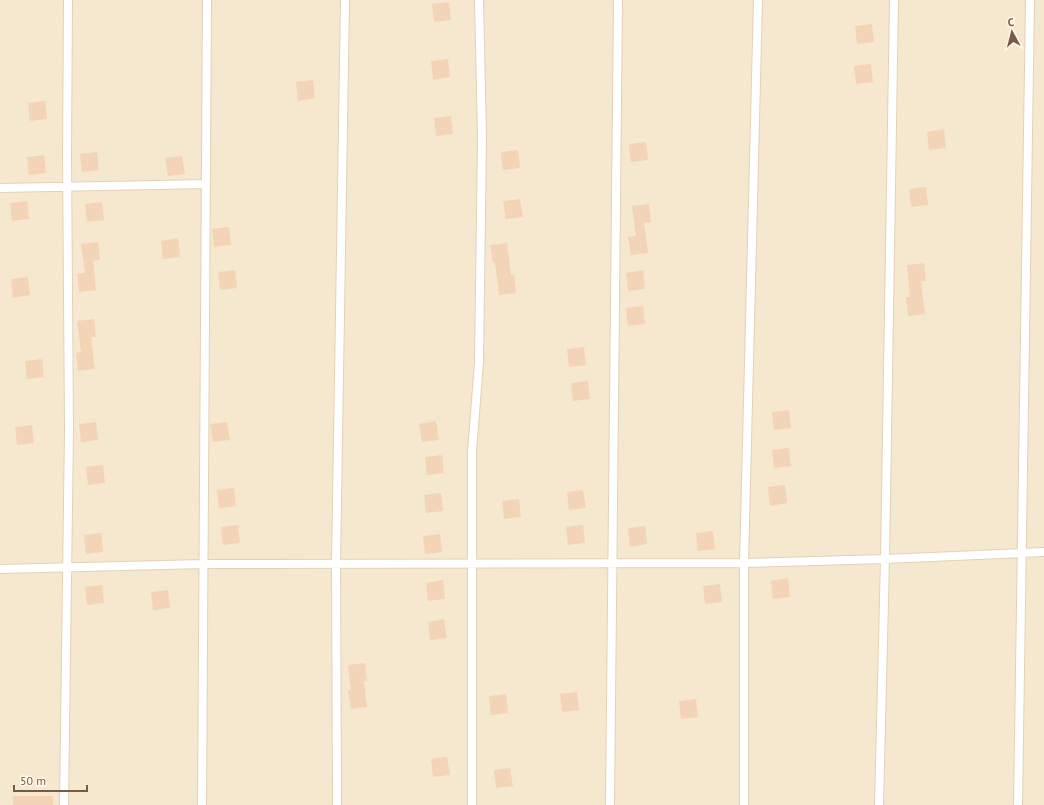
<svg xmlns="http://www.w3.org/2000/svg" width="1044" height="805" viewBox="0 0 1044 805" font-family="'PT Sans',sans-serif">
  <style>
    .residential { fill: #f6e7cf }
    .building { fill: #f4d4b7 }
    .lines { fill: none; stroke-linecap: round; stroke-linejoin: round }
    .street-casing { stroke: #e2d1bc; stroke-width: 10 }
    .street { stroke: #fff; stroke-width: 8 }
  </style>
  <rect width="100%" height="100%" fill="#fef5e1"/>
  <path class="residential" d="M0,0H1044V805H0Z"/>
  <path class="building" d="M449,2L451,20L434,22L432,4Z
    M872,24L874,42L857,44L855,26Z
    M448,59L450,77L433,80L431,61Z
    M871,64L873,82L856,84L854,66Z
    M313,80L315,98L298,101L296,82Z
    M45,101L47,119L30,121L28,103Z
    M451,116L453,134L436,136L434,118Z
    M944,129L946,148L929,150L927,132Z
    M646,142L648,160L631,162L629,144Z
    M518,150L520,168L503,170L501,152Z
    M97,152L99,170L82,172L80,154Z
    M44,155L46,173L29,175L27,157Z
    M182,156L185,174L168,176L165,158Z
    M926,187L928,205L911,207L909,189Z
    M520,199L523,217L506,219L503,201Z
    M27,201L29,219L12,221L10,203Z
    M102,202L104,220L87,222L85,204Z
    M649,204L651,222L644,223L648,253L631,255L628,237L636,236L632,206Z
    M229,227L231,245L214,247L212,229Z
    M178,238L180,257L163,259L161,241Z
    M98,242L100,260L93,261L96,290L79,292L77,274L85,273L81,244Z
    M507,243L511,275H514L516,293L499,295L495,263H493L490,245Z
    M924,263L926,281H921L925,314L908,316L906,297H910L907,265Z
    M235,270L237,288L220,290L218,272Z
    M643,270L645,289L628,291L626,273Z
    M28,277L30,295L13,298L11,279Z
    M643,306L645,324L628,326L626,308Z
    M94,319L96,337H91L95,369L78,371L76,353L81,352L77,321Z
    M584,347L586,365L569,367L567,349Z
    M42,359L44,377L27,379L25,361Z
    M588,381L590,399L573,401L571,383Z
    M789,410L791,428L774,430L772,412Z
    M436,421L439,440L422,442L419,424Z
    M96,422L98,440L81,442L79,424Z
    M227,422L230,440L213,442L210,424Z
    M32,425L34,443L17,445L15,427Z
    M789,448L791,466L774,468L772,450Z
    M442,455L444,473L427,475L425,457Z
    M103,465L105,483L88,485L86,467Z
    M785,485L787,503L770,506L768,487Z
    M234,488L236,506L219,508L217,490Z
    M583,490L586,508L569,510L567,492Z
    M441,493L443,511L426,513L424,495Z
    M519,499L521,517L504,519L502,501Z
    M238,525L240,543L223,545L221,527Z
    M583,525L585,543L568,545L566,527Z
    M645,526L647,544L630,547L628,528Z
    M713,531L715,549L698,551L696,533Z
    M101,533L103,552L86,554L84,535Z
    M440,534L442,552L425,554L423,536Z
    M788,578L790,597L773,599L771,581Z
    M443,580L445,599L428,601L426,583Z
    M720,584L722,602L705,604L703,586Z
    M102,585L104,603L87,605L85,587Z
    M168,590L170,608L153,610L151,592Z
    M444,619L447,638L430,640L428,622Z
    M365,663L367,681H364L367,707L351,709L348,690H351L348,665Z
    M577,692L579,710L562,712L560,694Z
    M506,694L508,713L491,715L489,696Z
    M696,699L698,717L681,719L679,701Z
    M447,757L450,775L433,777L431,759Z
    M510,768L513,786L496,788L494,770Z
    M13,796H53V805H13Z"/>
  <g class="lines">
    <defs>
      <path id="street" d="M0,188L206,184
        M0,569L204,564L744,563L885,559L1044,552
        M64,805L69,430L67,156L68,0
        M202,805L207,0
        M337,805L336,564L345,0
        M472,805V452L479,362L482,137L479,0
        M610,805L618,0
        M744,805V563L758,0
        M879,805L885,559L894,0
        M1018,805L1030,0"/>
    </defs>
    <use href="#street" class="street-casing"/>
    <use href="#street" class="street"/>
  </g>
  <g transform="translate(1012 32) rotate(353)" stroke="#fff8e8" stroke-width="3" paint-order="stroke">
  <path d="M0-3L7 15L0 10L-7 15Z" fill="#765b46"/>
  <text y="-6" font-size="11" font-weight="bold" text-anchor="middle" fill="#765b46">С</text>
  </g>
  <path d="M14 785v6h73v-6" fill="none" stroke="#765b46" stroke-width="2"/>
  <text x="20" y="785" font-size="12" fill="#765b46" stroke="#fff8e8" stroke-width="3" paint-order="stroke">50 m</text>
</svg>
